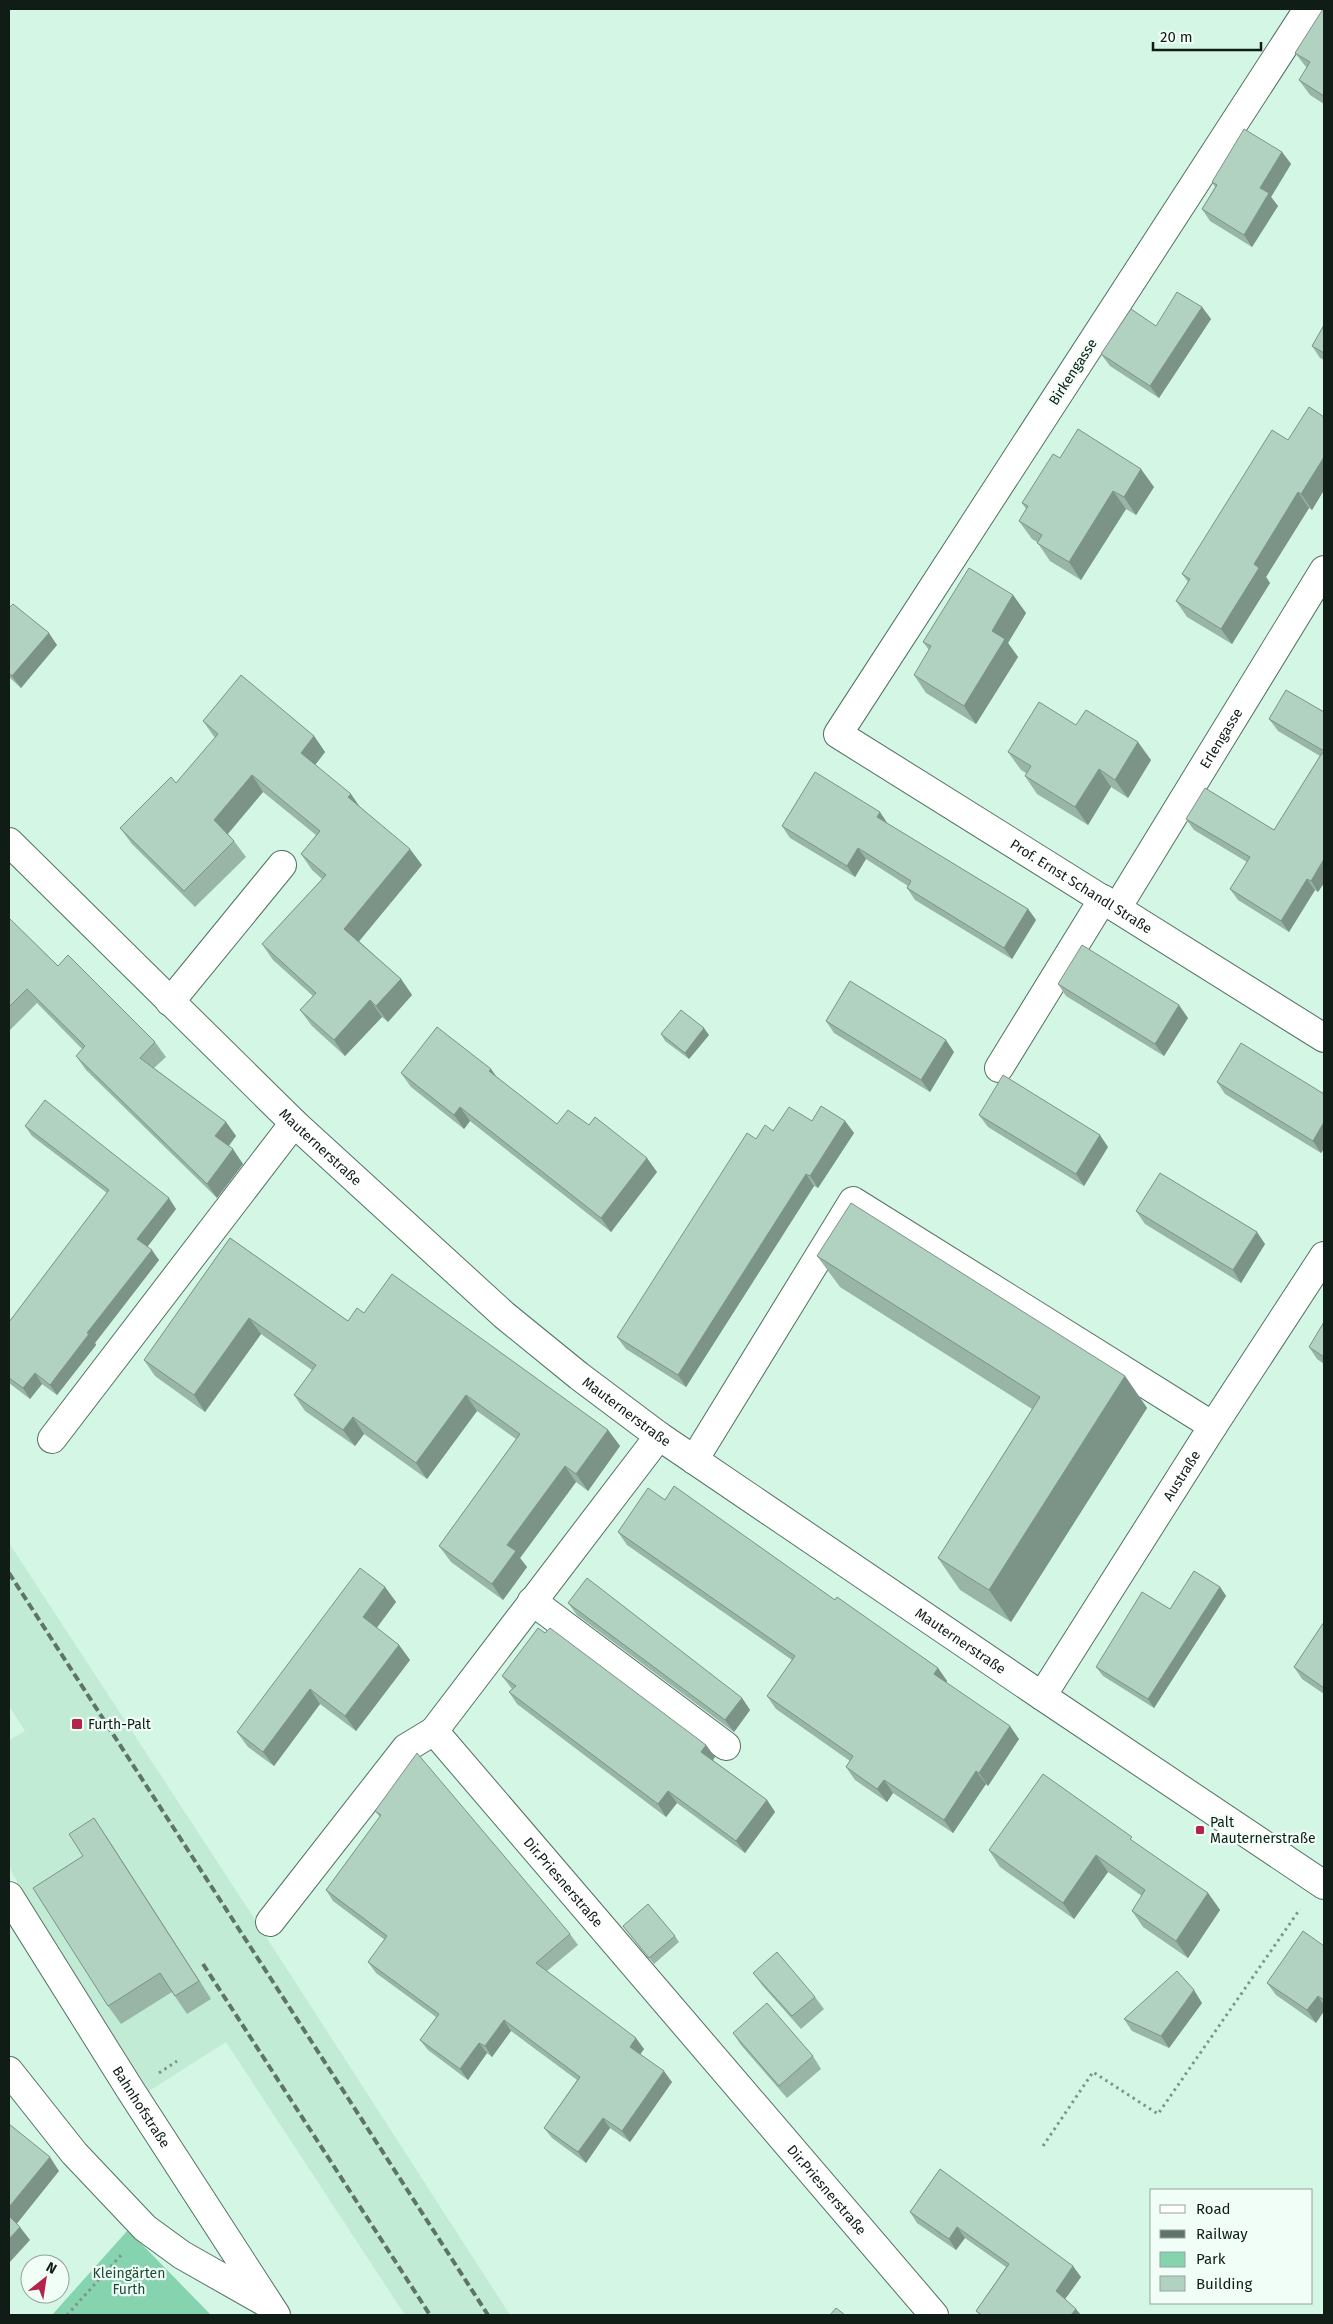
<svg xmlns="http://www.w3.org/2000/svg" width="1333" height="2324" viewBox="0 0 1333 2324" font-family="'Fira Sans',sans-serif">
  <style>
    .built { fill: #c1ebd5 }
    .green { fill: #86d4af }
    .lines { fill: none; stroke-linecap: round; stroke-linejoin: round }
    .minor-casing { stroke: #547263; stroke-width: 30 }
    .path { stroke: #7d9689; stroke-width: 3; stroke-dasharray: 2.5 4; stroke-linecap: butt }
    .minor { stroke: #fff; stroke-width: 28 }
    .rail { stroke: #5f7369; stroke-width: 4; stroke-dasharray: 8 4; stroke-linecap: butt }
    .wall { fill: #98b5a6 }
    .shaded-wall { fill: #7c9387 }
    .building { fill: #b1d2c1; stroke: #7c9387 }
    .poi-dot { fill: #b42348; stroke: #f0fef7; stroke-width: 2 }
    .labels { text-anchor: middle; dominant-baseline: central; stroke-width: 4.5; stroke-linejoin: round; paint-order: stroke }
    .street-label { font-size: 14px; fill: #101c16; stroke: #f0fef7 }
    .poi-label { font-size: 14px; fill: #101c16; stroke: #f0fef7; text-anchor: start }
    .park-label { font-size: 14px; fill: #1c4b37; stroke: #f0fef7 }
  </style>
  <rect width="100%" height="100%" fill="#d4f6e4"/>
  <path class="built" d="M9,1543L252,1915L510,2315H405L226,2042L149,2091L13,1875L9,1864V1740L25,1731L9,1706Z"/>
  <path class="green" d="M128,2230L211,2315H52Z"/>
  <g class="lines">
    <defs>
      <g id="minor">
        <path id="s1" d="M1308,9L838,734L1324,1038"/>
        <path id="s2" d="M9,842L294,1123L504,1315L579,1376L659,1436L1042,1696L1324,1885"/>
        <path id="s3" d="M1117,908L1324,570"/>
        <path d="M170,1002L282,865"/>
        <path d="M999,1068L1103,899"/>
        <path id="s4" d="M659,1436L434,1731L934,2315"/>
        <path d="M52,1439L294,1123"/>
        <path d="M694,1460L853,1201L1213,1426"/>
        <path d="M532,1601L726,1746"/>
        <path id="s5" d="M1042,1696L1213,1426L1324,1256"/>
        <path id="s6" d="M9,1896L131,2091L276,2315"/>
        <path d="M270,1922L406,1748L434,1731"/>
        <path d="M9,2071L74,2153L145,2228L182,2255L265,2302"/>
      </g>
    </defs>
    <use href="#minor" class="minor-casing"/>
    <path class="path" d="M159,2073L177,2061
      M1043,2146L1093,2072L1158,2114L1300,1909
      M67,2315L123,2253"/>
    <use href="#minor" class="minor"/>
    <path class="rail" d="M9,1573L488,2315
      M203,1964L430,2315"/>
  </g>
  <path class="wall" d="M1324,9V104L1310,95L1299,80L1307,68L1295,53Z
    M1282,152L1291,164L1271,197L1278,206L1252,247L1210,221L1202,209L1215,187L1212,182Z
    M1202,307L1211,319L1159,398L1110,366L1101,354L1156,326Z
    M1324,325V360L1320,358L1312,346Z
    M1324,417V490L1312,510L1309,508L1266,577L1270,583L1232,644L1187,617L1176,601L1188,582L1182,574Z
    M1060,458L1154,487L1136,515L1126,509L1081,580L1050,561L1037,542L1032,539L1019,521L1026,509L1022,503Z
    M1013,595L1026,613L1008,643L1018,657L976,724L926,693L914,675L929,650L923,642Z
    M9,608L57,645L21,688L9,677Z
    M1324,712V883L1318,892L1315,890L1289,932L1238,900L1230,889L1247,862L1194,830L1186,819L1274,830L1320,756L1278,731L1269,719Z
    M203,721L314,736L325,752L315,765L422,865L359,941L401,979L412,995L388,1022L382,1017L345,1056L312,1026L300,1010L313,996L273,960L262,944L322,879L312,870L301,854L316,835L263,792L228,834L234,841L246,857L195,907L132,844L120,828L176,783L215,738Z
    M1076,725L1151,760L1128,798L1111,787L1088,825L1037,794L1025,776L1026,773L1021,770L1008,752Z
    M888,824L1028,909L1036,920L1012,959L915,900L907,888L908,886L866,859L855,877L790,838L782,826Z
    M9,918L58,966L155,1042L166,1057L154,1068L226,1122L236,1136L229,1146L243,1164L217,1198L86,1070L76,1056L82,1049L37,1003L9,1031Z
    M1058,984L1188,1018L1164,1056L1066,996Z
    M826,1021L954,1052L930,1092L834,1033Z
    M661,1034L709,1035L689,1059L665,1041Z
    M491,1069L496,1077L557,1124L589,1125L657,1172L611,1232L470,1121L464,1129L411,1087L401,1073Z
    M1217,1082L1324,1094L1321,1153L1225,1094Z
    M979,1115L1108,1147L1084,1186L988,1127Z
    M812,1121H845L854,1133L818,1188L814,1186L686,1387L626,1349L617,1337L756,1139L773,1131Z
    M25,1126L176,1209L147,1247L159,1260L95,1343L96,1345L57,1395L42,1384L30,1399L9,1383V1322L107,1193L32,1136Z
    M1136,1211L1265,1244L1241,1283L1145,1224Z
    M230,1238L348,1321L364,1313L608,1430L620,1446L588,1491L576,1482L520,1558L527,1567L503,1600L451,1562L439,1546L516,1439L477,1411L427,1479L364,1434L355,1446L305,1411L294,1395L312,1370L261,1334L205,1412L155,1376L144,1360Z
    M817,1256L1125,1376L1147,1408L1011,1622L960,1590L938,1558L1032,1409L840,1287Z
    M1324,1322V1364L1317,1359L1309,1347Z
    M665,1500L835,1600L938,1668L947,1681L946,1683L1019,1739L988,1786L986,1784L953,1833L893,1793L887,1802L855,1780L846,1767L850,1761L776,1709L767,1696L792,1660L627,1545L618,1532Z
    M385,1587L396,1602L377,1628L399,1645L410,1660L356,1731L320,1704L274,1766L248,1747L237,1732Z
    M1220,1587L1226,1596L1154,1708L1103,1676L1096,1667L1170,1609Z
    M568,1603L742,1698L750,1710L734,1732L577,1615Z
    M1324,1622V1694L1302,1679L1294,1667Z
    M502,1676L706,1745L715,1757L713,1760L767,1800L775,1812L745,1853L677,1803L666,1817L517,1704L509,1692L512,1689Z
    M375,1811L570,1934L578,1945L547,1971L644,2049L640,2055L672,2082L630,2142L610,2128L586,2163L552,2138L544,2128L577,2080L511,2031L492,2057L487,2053L468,2080L428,2050L420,2040L436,2017L376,1973L368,1962L385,1940L333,1901L326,1890L380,1817Z
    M106,1836L211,1999L187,2014L172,1992L121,2024L108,2006L83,1856Z
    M1136,1844L1208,1893L1220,1910L1188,1958L1143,1927L1132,1911L1142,1896L1108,1872L1074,1919L1000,1867L989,1850Z
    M623,1926L675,1936L679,1942L654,1964Z
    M1324,1946V2011L1316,2023L1276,1995L1267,1983Z
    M753,1973L815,1997L824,2009L801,2029L762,1985Z
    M1202,2003L1169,2048L1132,2031L1124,2019Z
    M733,2033L813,2056L821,2069L787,2098L741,2045Z
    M940,2169L1081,2277L1065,2299L1081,2315H980L976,2311L1006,2267L965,2238L956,2250L917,2223L910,2212Z"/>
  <path class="shaded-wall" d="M1282,152L1291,164L1271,197L1278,206L1252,247L1244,235L1260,188Z
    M1202,307L1211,319L1159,398L1150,386Z
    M1324,457V490L1312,510L1301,494Z
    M1141,469L1154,487L1136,515L1124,497Z
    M1113,491L1126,509L1081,580L1069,562Z
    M1298,492L1309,508L1266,577L1270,583L1232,644L1221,629L1254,564Z
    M1013,595L1026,613L1008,643L1018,657L976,724L964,706L992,631Z
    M49,633L57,645L21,688L12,676Z
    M314,736L325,752L312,769L301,753Z
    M1138,742L1151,760L1128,798L1115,780Z
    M1099,769L1111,787L1088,825L1075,807Z
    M252,775L263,792L225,837L214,820Z
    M351,794L362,810L348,797Z
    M880,812L888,824L877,817Z
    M858,848L866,859L855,877L847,866Z
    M410,849L422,865L356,945L344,929Z
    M1324,859V883L1318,892L1311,881Z
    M1307,879L1315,890L1289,932L1281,921Z
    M1028,909L1036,920L1012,959L1004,948Z
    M401,979L412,995L388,1022L376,1006Z
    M370,1000L382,1017L345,1056L334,1040Z
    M1179,1005L1188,1018L1164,1056L1155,1044Z
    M704,1028L709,1035L689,1059L685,1053Z
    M946,1040L954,1052L930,1092L921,1080Z
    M491,1069L501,1083L489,1071Z
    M460,1107L470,1121L464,1129L454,1115Z
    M845,1121L854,1133L818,1188L810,1176Z
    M226,1122L236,1136L225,1150L215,1136Z
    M1324,1122V1149L1321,1153L1313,1141Z
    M1100,1135L1108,1147L1084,1186L1076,1174Z
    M233,1149L243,1164L217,1198L207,1184Z
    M647,1158L657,1172L611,1232L601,1218Z
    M806,1174L814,1186L686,1387L678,1375Z
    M169,1198L176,1209L145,1250L137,1239Z
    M1257,1232L1265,1244L1241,1283L1233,1270Z
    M152,1250L159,1260L95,1343L96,1345L57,1395L50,1385L87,1333Z
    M249,1318L261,1334L205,1412L194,1395Z
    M35,1373L42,1384L30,1399L23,1388Z
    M1125,1376L1147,1408L1011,1622L989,1590Z
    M466,1395L477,1411L427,1479L416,1463Z
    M353,1417L364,1434L355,1446L343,1430Z
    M608,1430L620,1446L588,1491L576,1474Z
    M565,1466L576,1482L520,1558L527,1567L503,1600L492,1584L507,1545Z
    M385,1587L396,1602L373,1632L363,1617Z
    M1220,1587L1226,1596L1154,1708L1148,1699Z
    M399,1645L410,1660L356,1731L345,1716Z
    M938,1668L947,1681L943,1687L934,1674Z
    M310,1689L320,1704L274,1766L263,1752Z
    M742,1698L750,1710L734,1732L725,1720Z
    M1010,1726L1019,1739L988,1786L979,1773Z
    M706,1745L715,1757L710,1764L701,1752Z
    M976,1771L986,1784L953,1833L944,1820Z
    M884,1780L893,1793L887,1802L877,1789Z
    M668,1791L677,1803L666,1817L658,1804Z
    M767,1800L775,1812L745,1853L736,1841Z
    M94,1818L106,1836L211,1999L199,1981Z
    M1096,1855L1108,1872L1074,1919L1063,1903Z
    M1208,1893L1220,1910L1188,1958L1176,1941Z
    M1194,1990L1202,2003L1169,2048L1161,2036Z
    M1318,1996L1324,2005V2011L1316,2023L1307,2010Z
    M504,2020L511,2031L492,2057L485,2046Z
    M636,2038L644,2049L637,2058L630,2047Z
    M479,2043L487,2053L468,2080L460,2069Z
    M664,2071L672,2082L630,2142L622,2131Z
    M603,2118L610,2128L586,2163L578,2152Z
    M50,2157L59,2171L15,2226L9,2217V2207Z
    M20,2227L30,2240L9,2263V2239Z
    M957,2227L965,2238L956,2250L949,2239Z
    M1073,2266L1081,2277L1063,2302L1056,2291Z
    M1076,2309L1081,2315H1071Z"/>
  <path class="building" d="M1323,9H1324V96L1299,80L1310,62L1295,53Z
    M1244,129L1282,152L1260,188L1269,193L1244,235L1202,209L1217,185L1212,182Z
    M1177,292L1202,307L1150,386L1101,354L1131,309L1156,326Z
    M1324,325V353L1312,346Z
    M1309,407L1324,417V457L1301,494L1298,492L1254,564L1259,568L1221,629L1176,601L1190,579L1182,574L1272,430L1288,440Z
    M1078,429L1141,469L1124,497L1113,491L1069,562L1037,543L1042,535L1019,521L1028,506L1022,503L1053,454L1060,458Z
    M969,568L1013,595L992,631L1005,639L964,706L914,675L931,646L923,642Z
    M13,604L49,633L12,676L9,673V608Z
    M241,675L314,736L301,753L351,794L348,797L410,849L344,929L401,979L376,1006L370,1000L334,1040L300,1010L316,993L262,944L326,875L301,854L320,831L252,775L214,820L234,841L184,891L120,828L171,777L176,783L218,734L203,721Z
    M1286,690L1324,712V751L1269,719Z
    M1039,702L1076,725L1086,710L1138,742L1115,780L1099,769L1075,807L1025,776L1031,766L1008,752Z
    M1322,753L1324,754V859L1311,881L1307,879L1281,921L1230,889L1250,857L1186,819L1205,788L1274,830Z
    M815,772L880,812L877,817L1028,909L1004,948L907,888L911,881L858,848L847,866L782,826Z
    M9,918L58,966L68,955L155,1042L140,1058L226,1122L215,1136L233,1149L207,1184L76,1056L85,1046L27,989L9,1007Z
    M1082,945L1179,1005L1155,1044L1058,984Z
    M850,981L946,1040L921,1080L826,1021Z
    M681,1010L704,1028L685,1053L661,1034Z
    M437,1027L491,1069L489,1071L557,1124L568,1110L589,1125L595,1117L647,1158L601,1218L460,1107L454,1115L401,1073Z
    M1241,1043L1324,1094V1122L1313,1141L1217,1082Z
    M1003,1075L1100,1135L1076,1174L979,1115Z
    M45,1100L169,1198L137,1239L152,1250L87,1333L89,1334L50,1385L35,1373L23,1388L9,1378V1322L109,1190L25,1126Z
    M821,1106L845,1121L810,1176L806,1174L678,1375L617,1337L747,1133L756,1139L765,1125L773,1131L789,1107L812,1121Z
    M1160,1173L1257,1232L1233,1270L1136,1211Z
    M851,1203L1125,1376L989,1590L938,1558L1040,1397L817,1256Z
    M230,1238L348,1321L357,1308L364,1313L392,1274L608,1430L576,1474L565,1466L507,1545L516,1551L492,1584L439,1546L520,1434L466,1395L416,1463L353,1417L343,1430L294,1395L316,1365L249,1318L194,1395L144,1360Z
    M1324,1322V1357L1309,1347Z
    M674,1486L835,1600L837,1597L938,1668L934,1674L1010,1726L979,1773L976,1771L944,1820L884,1780L877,1789L846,1767L853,1756L767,1696L795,1656L618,1532L648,1488L665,1500Z
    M360,1568L385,1587L363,1617L399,1645L345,1716L310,1689L263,1752L237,1732Z
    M1194,1571L1220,1587L1148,1699L1096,1667L1142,1592L1170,1609Z
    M587,1578L742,1698L725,1720L568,1603Z
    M1324,1622V1688L1294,1667Z
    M538,1628L545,1633L550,1628L706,1745L701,1752L767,1800L736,1841L668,1791L658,1804L509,1692L516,1686L502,1676Z
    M417,1753L570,1934L536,1963L636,2038L630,2047L664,2071L622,2131L603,2118L578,2152L544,2128L580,2077L504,2020L485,2046L479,2043L460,2069L420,2040L439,2014L368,1962L387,1936L326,1890L381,1815L375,1811Z
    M1043,1774L1132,1837L1130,1839L1208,1893L1176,1941L1132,1911L1145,1890L1096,1855L1063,1903L989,1850Z
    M94,1818L199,1981L175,1996L160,1973L108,2006L33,1888L83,1856L69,1834Z
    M648,1904L675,1936L649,1958L623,1926Z
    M1303,1931L1324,1946V2000L1318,1996L1307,2010L1267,1983Z
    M777,1952L815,1997L792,2016L753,1973Z
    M1177,1971L1194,1990L1161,2036L1124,2019Z
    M767,2003L813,2056L779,2086L733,2033Z
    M9,2124L50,2157L9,2207Z
    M940,2169L1073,2266L1056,2291L1076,2309L1071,2315H982L976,2311L1009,2264L957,2227L949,2239L910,2212Z
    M9,2216L20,2227L9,2239Z
    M836,2308L845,2315H830Z"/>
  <g class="poi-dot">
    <rect x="71" y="1718" width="12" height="12" rx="2.5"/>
    <rect x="1195" y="1825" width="10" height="10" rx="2.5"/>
  </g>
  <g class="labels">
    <g class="street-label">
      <text transform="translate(1073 372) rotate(-57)">Birkengasse</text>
      <text stroke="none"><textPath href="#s3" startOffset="199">Erlengasse</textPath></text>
      <text stroke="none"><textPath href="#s1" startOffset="1151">Prof. Ernst Schandl Straße</textPath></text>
      <text stroke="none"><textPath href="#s2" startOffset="436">Mauternerstraße</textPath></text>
      <text stroke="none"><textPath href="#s2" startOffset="841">Mauternerstraße</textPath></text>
      <text stroke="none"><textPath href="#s5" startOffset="261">Austraße</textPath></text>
      <text stroke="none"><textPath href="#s2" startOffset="1246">Mauternerstraße</textPath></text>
      <text stroke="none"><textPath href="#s4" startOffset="570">Dir.Priesnerstraße</textPath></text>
      <text stroke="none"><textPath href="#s6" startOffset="249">Bahnhofstraße</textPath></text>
      <text stroke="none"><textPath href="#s4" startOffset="975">Dir.Priesnerstraße</textPath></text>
    </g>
    <g class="poi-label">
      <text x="88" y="1724">Furth-Palt</text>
      <text x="1210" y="1822">Palt<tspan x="1210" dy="16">Mauternerstraße</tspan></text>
    </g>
    <g class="park-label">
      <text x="129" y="2273">Kleingärten<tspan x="129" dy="16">Furth</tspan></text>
    </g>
  </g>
  <rect width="1333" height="2324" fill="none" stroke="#101c16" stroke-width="20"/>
  <rect x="1150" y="2189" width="162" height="115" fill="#f0fef7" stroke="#96a49d"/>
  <rect x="1160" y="2205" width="25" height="8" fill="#ffffff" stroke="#96a49d"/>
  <text x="1196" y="2214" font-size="15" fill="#101c16">Road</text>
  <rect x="1160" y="2230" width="25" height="8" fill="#5f7369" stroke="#96a49d"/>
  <text x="1196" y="2239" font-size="15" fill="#101c16">Railway</text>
  <rect x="1160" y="2252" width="25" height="15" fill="#86d4af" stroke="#96a49d"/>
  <text x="1196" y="2264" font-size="15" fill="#101c16">Park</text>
  <rect x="1160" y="2276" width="25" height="15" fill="#b1d2c1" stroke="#96a49d"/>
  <text x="1196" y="2289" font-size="15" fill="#101c16">Building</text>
  <g transform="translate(45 2279) rotate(30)"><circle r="24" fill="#f0fef7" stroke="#96a49d"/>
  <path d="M0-4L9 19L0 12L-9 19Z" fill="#b42348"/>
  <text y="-8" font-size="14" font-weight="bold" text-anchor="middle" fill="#101c16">N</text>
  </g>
  <path d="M1153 42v8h108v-8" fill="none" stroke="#101c16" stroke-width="2.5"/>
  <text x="1160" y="42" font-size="15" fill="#101c16" stroke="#f0fef7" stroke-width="4" paint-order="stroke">20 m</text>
</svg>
